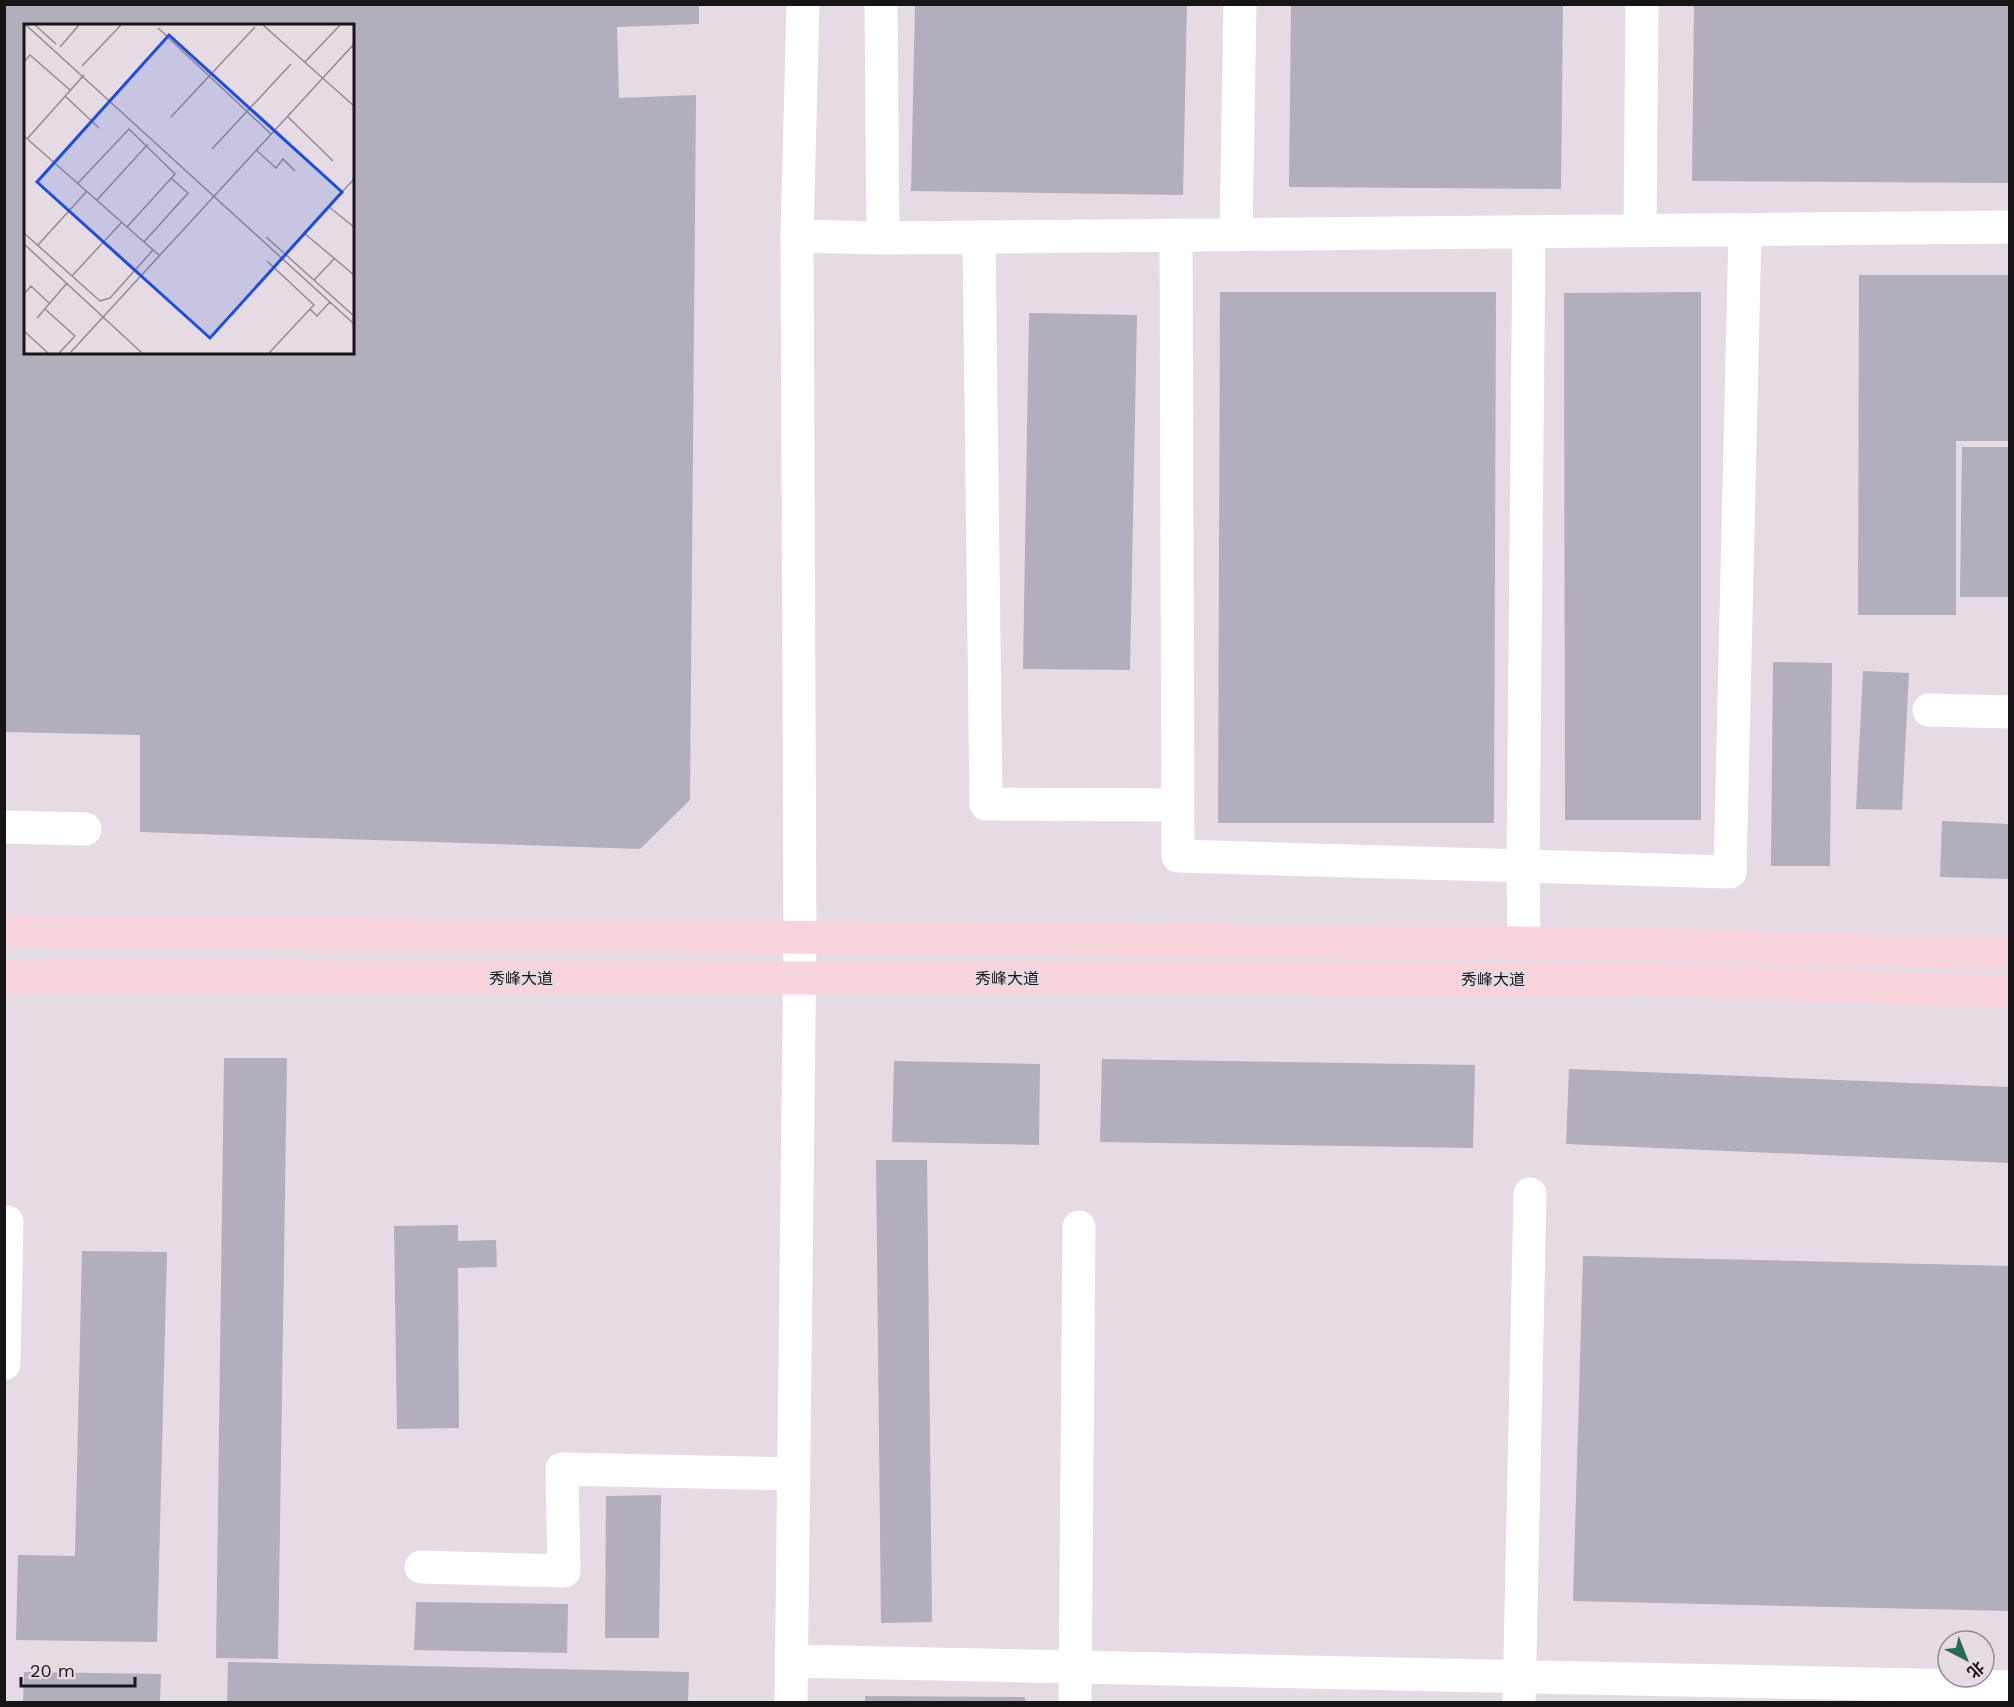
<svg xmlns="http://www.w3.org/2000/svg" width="2014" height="1707" viewBox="0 0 2014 1707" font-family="'Work Sans','Noto Sans SC',sans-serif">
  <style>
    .building { fill: #b2aebb; fill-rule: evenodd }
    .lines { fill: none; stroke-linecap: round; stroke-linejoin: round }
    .minor { stroke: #fff; stroke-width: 33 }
    .tertiary { stroke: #fff; stroke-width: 33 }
    .primary { stroke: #f7d4dc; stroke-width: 33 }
    .labels { text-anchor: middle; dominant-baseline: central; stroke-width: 4.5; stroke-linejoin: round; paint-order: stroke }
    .street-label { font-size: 16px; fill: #181417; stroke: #e6dae4 }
    .inset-road { fill: none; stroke: #948b92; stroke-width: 1.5 }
    .view { fill: #1d4ed8; fill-opacity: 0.15; stroke: #1d4ed8; stroke-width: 3 }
    .inset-edge { fill: none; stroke: #181417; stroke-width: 3 }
  </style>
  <rect width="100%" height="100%" fill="#e6dae4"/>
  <path class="building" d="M4,4H699V24L617,27L619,98L696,95L690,800L640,849L140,832V735L4,732ZM26,26H352V352H26Z
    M915,4H1187L1183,195L911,191Z
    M1291,4H1563L1561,189L1289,187Z
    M1694,4H2010V183L1692,181Z
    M1859,275H2010V441H1956V615H1858Z
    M1220,292H1496L1494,823H1218Z
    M1701,292V820H1565L1564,293Z
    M1029,313L1137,315L1130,670L1023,669Z
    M1962,447H2010V597H1960Z
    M1773,662L1832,663L1830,866H1771Z
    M1863,671L1909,673L1902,810L1856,809Z
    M1942,821L2010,824V879L1940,877Z
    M224,1058H287L278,1659L216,1658Z
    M1102,1059L1475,1065L1473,1148L1100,1142Z
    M894,1061L1040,1064L1039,1145L892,1142Z
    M1569,1069L2010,1087V1163L1566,1144Z
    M876,1160H927L932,1622L881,1623Z
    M458,1225V1241L496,1240L497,1267L458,1268L459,1428L397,1429L394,1226Z
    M82,1251L167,1252L157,1642L16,1640L18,1555L75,1556Z
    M1583,1256L2010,1266V1611L1573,1601Z
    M661,1495L659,1638H605L606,1496Z
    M416,1602L568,1604L567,1653L414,1650Z
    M228,1662L689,1672L688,1702H227Z
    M24,1672L161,1674L160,1702H23Z
    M865,1696L1025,1697V1702H865Z"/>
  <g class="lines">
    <path class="minor" d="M881,4L883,238
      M1640,231L1642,4
      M1176,235L1178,856L1730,872L1745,230
      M1236,235L1240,4
      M797,236L883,238L2010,227
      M979,237L986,804L1177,805
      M1929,710L2010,712
      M4,827L85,829
      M1524,943L1523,866L1529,232
      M4,1222H7L4,1364
      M421,1567L564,1571L562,1469L793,1474
      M791,1661L2010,1687
      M1075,1702L1079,1227
      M1519,1702L1530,1194"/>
    <path class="tertiary" d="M791,1702L800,938L797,236L803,4"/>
    <path class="primary" d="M4,931L1637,944L2010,954
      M4,977L1635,979L2010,992"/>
  </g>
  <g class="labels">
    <g class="street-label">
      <text x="521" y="978">秀峰大道</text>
      <text x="1007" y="978">秀峰大道</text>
      <text x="1493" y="979">秀峰大道</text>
    </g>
  </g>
  <g transform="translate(24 24)">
    <rect width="330" height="330" fill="#e6dae4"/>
    <path class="inset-road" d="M2,1L330,300M11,1L32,20M239,1L330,82M134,4L247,110M36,23L55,1M0,38L6,31L46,66M281,38L316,1M58,42L97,1M41,72L75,104M263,92L309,137M147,93L231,3M0,112L136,232M3,115L60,51M188,125L267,40M232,126L252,144L259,135L271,147M330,155L280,209L330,251M54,159L105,105L151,150L103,203M73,176L124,120M305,183L330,203M0,209L76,277L86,274L129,226M242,213L330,292M120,218L164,169L147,154M0,220L118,329M14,221L63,167M243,237L290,281L286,285M48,252L98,198M290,256L311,234M0,270L7,262L26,280M21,285L51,312L35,329M13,294L43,259M0,307L24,329M46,329L330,20M245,329L286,285L293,292L306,278"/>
    <path class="view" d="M145,11L318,168L186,314L13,158Z"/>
    <rect width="330" height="330" class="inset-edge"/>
  </g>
  <rect width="2014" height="1707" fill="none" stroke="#181417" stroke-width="12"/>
  <g transform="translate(1966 1659) rotate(138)"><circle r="28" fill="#e6dae4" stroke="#948b92" stroke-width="1.5"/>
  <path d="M0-4.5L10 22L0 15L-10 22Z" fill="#27695a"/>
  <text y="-9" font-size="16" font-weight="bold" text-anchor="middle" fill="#181417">北</text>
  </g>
  <path d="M21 1677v9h114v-9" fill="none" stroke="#181417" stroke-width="3"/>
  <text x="30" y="1677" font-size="18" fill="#181417" stroke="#e6dae4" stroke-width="4.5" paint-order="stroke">20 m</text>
</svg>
